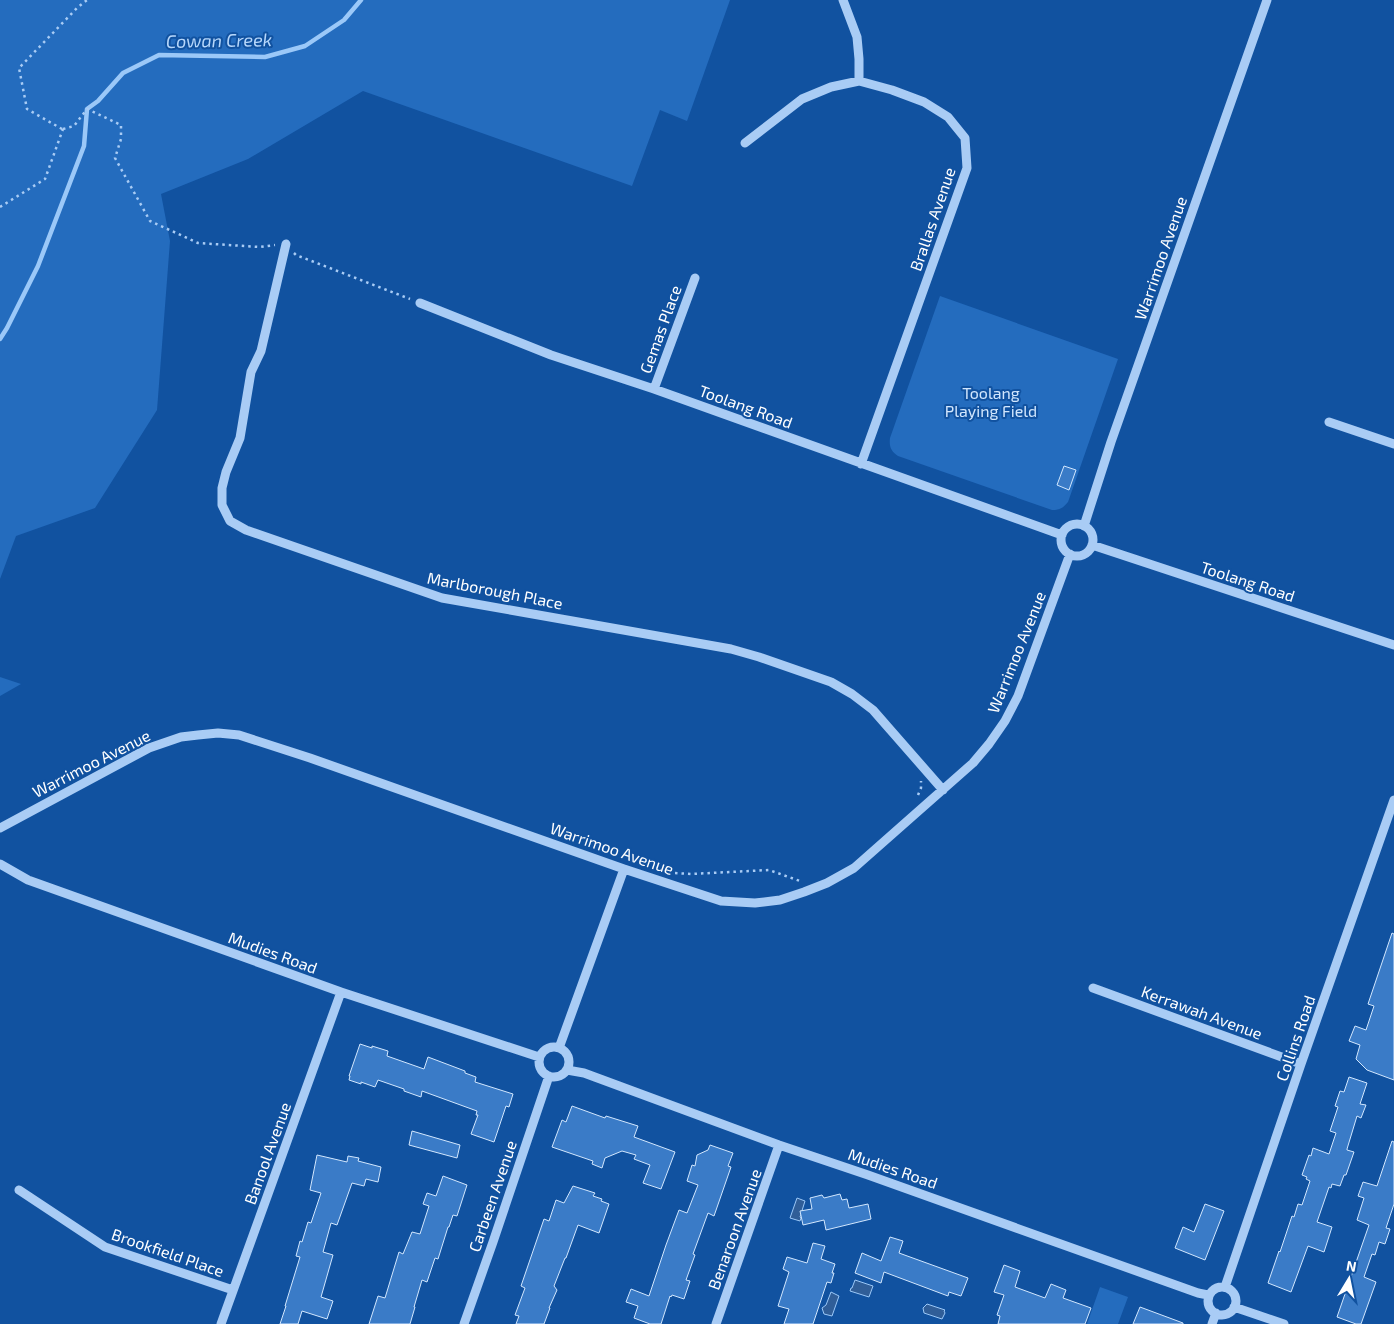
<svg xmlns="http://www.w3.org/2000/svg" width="1394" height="1324" viewBox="0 0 1394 1324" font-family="'Exo 2',sans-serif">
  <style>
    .green { fill: #246cbe }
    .water { fill: #305e98; stroke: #9bc8f8 }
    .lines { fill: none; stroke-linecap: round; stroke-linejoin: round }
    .stream { stroke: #9bc8f8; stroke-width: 4.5 }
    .building { fill: #3a7bc7; stroke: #d2e7fe }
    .path { stroke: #a9ccf5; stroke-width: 2.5; stroke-dasharray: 2.5 4; stroke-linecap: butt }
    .minor { stroke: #a9ccf5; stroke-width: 9 }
    .labels { text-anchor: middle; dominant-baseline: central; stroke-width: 4; stroke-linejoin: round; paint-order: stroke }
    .street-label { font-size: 16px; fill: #fff; stroke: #1152a0 }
    .park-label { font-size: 16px; fill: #d2e7fe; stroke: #1152a0 }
    .water-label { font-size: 18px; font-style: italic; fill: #b6d7fb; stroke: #1152a0 }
  </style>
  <rect width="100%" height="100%" fill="#1152a0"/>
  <path class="green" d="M0,0H730L687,121L660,110L632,186L363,91L248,159L161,194L170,241L157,410L95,508L16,536L0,579Z
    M940,296L1118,359L1068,502C1063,508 1060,510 1052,510L898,456C891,451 889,447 890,438Z
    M0,677L21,684L0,696Z
    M1100,1287L1128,1297L1118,1324H1087Z"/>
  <path class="water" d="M797,1198L805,1201L800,1217L801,1218L800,1221L790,1218Z
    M855,1280L873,1286L869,1297L850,1291L851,1288H852Z
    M831,1292L839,1296L832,1316L824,1314L822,1308L826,1305Z
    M927,1304L945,1310L944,1311L945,1313L942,1319L924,1313L923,1308Z"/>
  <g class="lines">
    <path class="stream" d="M0,339L7,328L38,266L84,146L87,109L98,101L123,73L159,55L265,57L305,46L344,20L361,0"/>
  </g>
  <path class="building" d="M1064,466L1076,470L1069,490L1057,485Z
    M1392,933L1394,934V1080L1367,1070L1356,1059L1360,1045L1349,1041L1355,1026L1366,1030L1374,1006L1368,1004Z
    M360,1044L372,1048V1046L388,1051L387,1056L424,1069L428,1057L465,1071V1073L476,1077L475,1082L513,1094L509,1107L506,1106L494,1142L471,1134L478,1115H476L477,1111L422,1091L421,1097L404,1091V1089L378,1080L375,1087L361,1082V1084L349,1080L350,1076H349Z
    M1349,1077L1367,1083L1360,1104L1366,1105L1361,1118L1357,1116L1347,1149V1150L1354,1152L1346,1175H1344L1340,1186L1332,1184L1331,1188L1329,1187L1317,1222L1332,1227L1324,1252L1308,1246L1291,1292L1268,1283L1279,1251L1280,1252L1292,1216L1294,1217L1298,1204L1302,1205L1310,1181L1306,1179L1307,1177L1302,1175L1309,1155L1311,1156L1313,1148L1329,1154L1336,1133L1330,1131L1338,1107L1335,1106L1340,1091L1344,1092Z
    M572,1106L605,1118L606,1116L638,1126L634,1137L675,1152L661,1189L643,1183L650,1165L634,1159L636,1155L622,1151L605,1158L602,1168L592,1164L593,1161L552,1147L562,1120L566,1122Z
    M412,1131L460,1145L457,1158L409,1145Z
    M1392,1141L1394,1142V1204L1386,1228L1390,1229L1385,1244L1379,1242L1375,1255L1372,1254L1364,1277L1376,1282L1361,1324H1356L1337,1317L1369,1225L1357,1220L1364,1198L1358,1196L1363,1182L1377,1186Z
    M710,1145L733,1153L728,1166L731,1167L714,1216L708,1213L693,1254L695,1255L686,1280L690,1281L684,1299L672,1295L671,1297L670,1296L661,1324H650L634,1318L638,1306L626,1302L631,1289L649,1296L666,1245L679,1210L687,1213L698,1185L687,1181L692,1165L695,1166L697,1155L708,1150Z
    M317,1155L347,1162L348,1156L359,1158L358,1161L381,1167L378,1182L366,1179L364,1186L352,1183L337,1225L331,1223L323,1252L333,1255L321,1297L333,1301L327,1319L302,1311L298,1324H280L286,1306H285L300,1257L296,1256L300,1241L302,1242L308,1222L311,1223L321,1193L310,1190Z
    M443,1176L467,1185L457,1216L453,1215L449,1227H448L438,1259L435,1258L427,1282L422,1280L414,1307H415L410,1324H369L378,1296L385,1298L399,1252L403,1254L412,1232L420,1234L429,1206L423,1204L427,1193L436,1196Z
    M573,1186L595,1193L593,1196L602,1199L601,1201L609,1204L599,1233L578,1225L566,1258H565L554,1286L557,1290L549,1308H550L544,1324H516L519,1316L515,1315L525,1288L521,1286L544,1219L549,1221L556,1200L564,1203Z
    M840,1194L842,1200L847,1199L849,1208L868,1204L871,1219L826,1230L824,1220L803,1225L800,1211L812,1209L810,1198L822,1195L824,1198Z
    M1205,1204L1224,1211L1205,1260L1175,1248L1183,1227L1194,1232Z
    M890,1237L903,1241L899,1253L968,1278L961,1296L949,1292L948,1296L884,1272L881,1283L855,1273L862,1253L881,1261Z
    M813,1243L825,1246L821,1259L835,1264L832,1273H834L831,1283L827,1282L813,1324H784L789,1309L778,1306L789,1272L783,1269L787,1257L807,1263Z
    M1004,1265L1020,1271L1015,1287L1045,1298L1051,1284L1066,1290L1063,1298L1091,1308L1085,1324H998L1000,1316L997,1315L1004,1295L994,1292Z
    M1140,1307L1183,1323V1324H1133Z"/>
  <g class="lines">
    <path class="path" d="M62,129L27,109L19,68L77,8L87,0
      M63,129L74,126L87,109L121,125V139L115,158L150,221L198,243L260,247L275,245
      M0,207L45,179L63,129
      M294,253L296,255L410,299
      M918,795L921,788V781
      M675,873L691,874L769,870L800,881"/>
    <path class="minor" d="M843,0L857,37L859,59V81
      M745,143L802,99L831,87L859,81L892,90L924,102L948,117L965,138L967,168L861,464
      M286,244L261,351L251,372L240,438L226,472L222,488V505L230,521L246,530L442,598L731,649L759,657L831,682L852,694L873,710L943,790
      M420,303L551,355L654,389L1062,535
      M654,389L695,278
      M1329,422L1394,444
      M1061 540a16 16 0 1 1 32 0a16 16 0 1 1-32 0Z
      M1084,526L1111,442L1267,0
      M1092,545L1394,645
      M0,828L149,748L181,737L198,735L218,733L239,735L310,758L624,869L721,901L755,903L780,900L804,892L827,883L854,868L973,763L989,744L1005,721L1018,696L1070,554
      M0,864L28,880L341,992L539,1057
      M1093,988L1301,1064
      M539 1062a15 15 0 1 1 30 0a15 15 0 1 1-30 0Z
      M559,1048L624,869
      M567,1070L584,1073L779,1145L868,1175L1198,1293L1208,1295
      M19,1190L105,1247L233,1290
      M1208 1301a14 14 0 1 1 28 0a14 14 0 1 1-28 0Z
      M1225,1287L1301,1064L1394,800
      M1234,1307L1284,1324
      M221,1324L341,992
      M464,1324L493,1242L549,1076
      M716,1324L779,1145
      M1212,1324L1216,1313"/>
  </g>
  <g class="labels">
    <g class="street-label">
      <text transform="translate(932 219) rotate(-71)">Brallas Avenue</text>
      <text transform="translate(1160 258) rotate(-71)">Warrimoo Avenue</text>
      <text transform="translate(660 329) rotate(-70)">Gemas Place</text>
      <text transform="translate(746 406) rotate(20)">Toolang Road</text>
      <text transform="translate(1248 581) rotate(18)">Toolang Road</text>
      <text transform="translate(495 590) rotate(11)">Marlborough Place</text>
      <text transform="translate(1016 652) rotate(-68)">Warrimoo Avenue</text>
      <text transform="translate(91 763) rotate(-27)">Warrimoo Avenue</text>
      <text transform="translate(612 848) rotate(19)">Warrimoo Avenue</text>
      <text transform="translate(273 952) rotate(20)">Mudies Road</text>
      <text transform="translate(1202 1012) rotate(20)">Kerrawah Avenue</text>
      <text transform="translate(1295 1038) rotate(-71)">Collins Road</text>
      <text transform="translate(267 1153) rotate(-70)">Banool Avenue</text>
      <text transform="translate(893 1168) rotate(19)">Mudies Road</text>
      <text transform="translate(492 1196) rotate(-71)">Carbeen Avenue</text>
      <text transform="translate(734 1229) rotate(-70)">Benaroon Avenue</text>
      <text transform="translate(168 1252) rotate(19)">Brookfield Place</text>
    </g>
    <g class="park-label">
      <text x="991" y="392">Toolang<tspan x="991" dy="18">Playing Field</tspan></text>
    </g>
    <g class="water-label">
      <text transform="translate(219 40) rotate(-1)">Cowan Creek</text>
    </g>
  </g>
  <g transform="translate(1349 1279) rotate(10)" stroke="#1152a0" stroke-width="4" paint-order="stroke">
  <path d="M0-4L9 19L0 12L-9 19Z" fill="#ffffff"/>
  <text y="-8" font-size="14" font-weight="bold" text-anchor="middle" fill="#ffffff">N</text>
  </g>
</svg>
